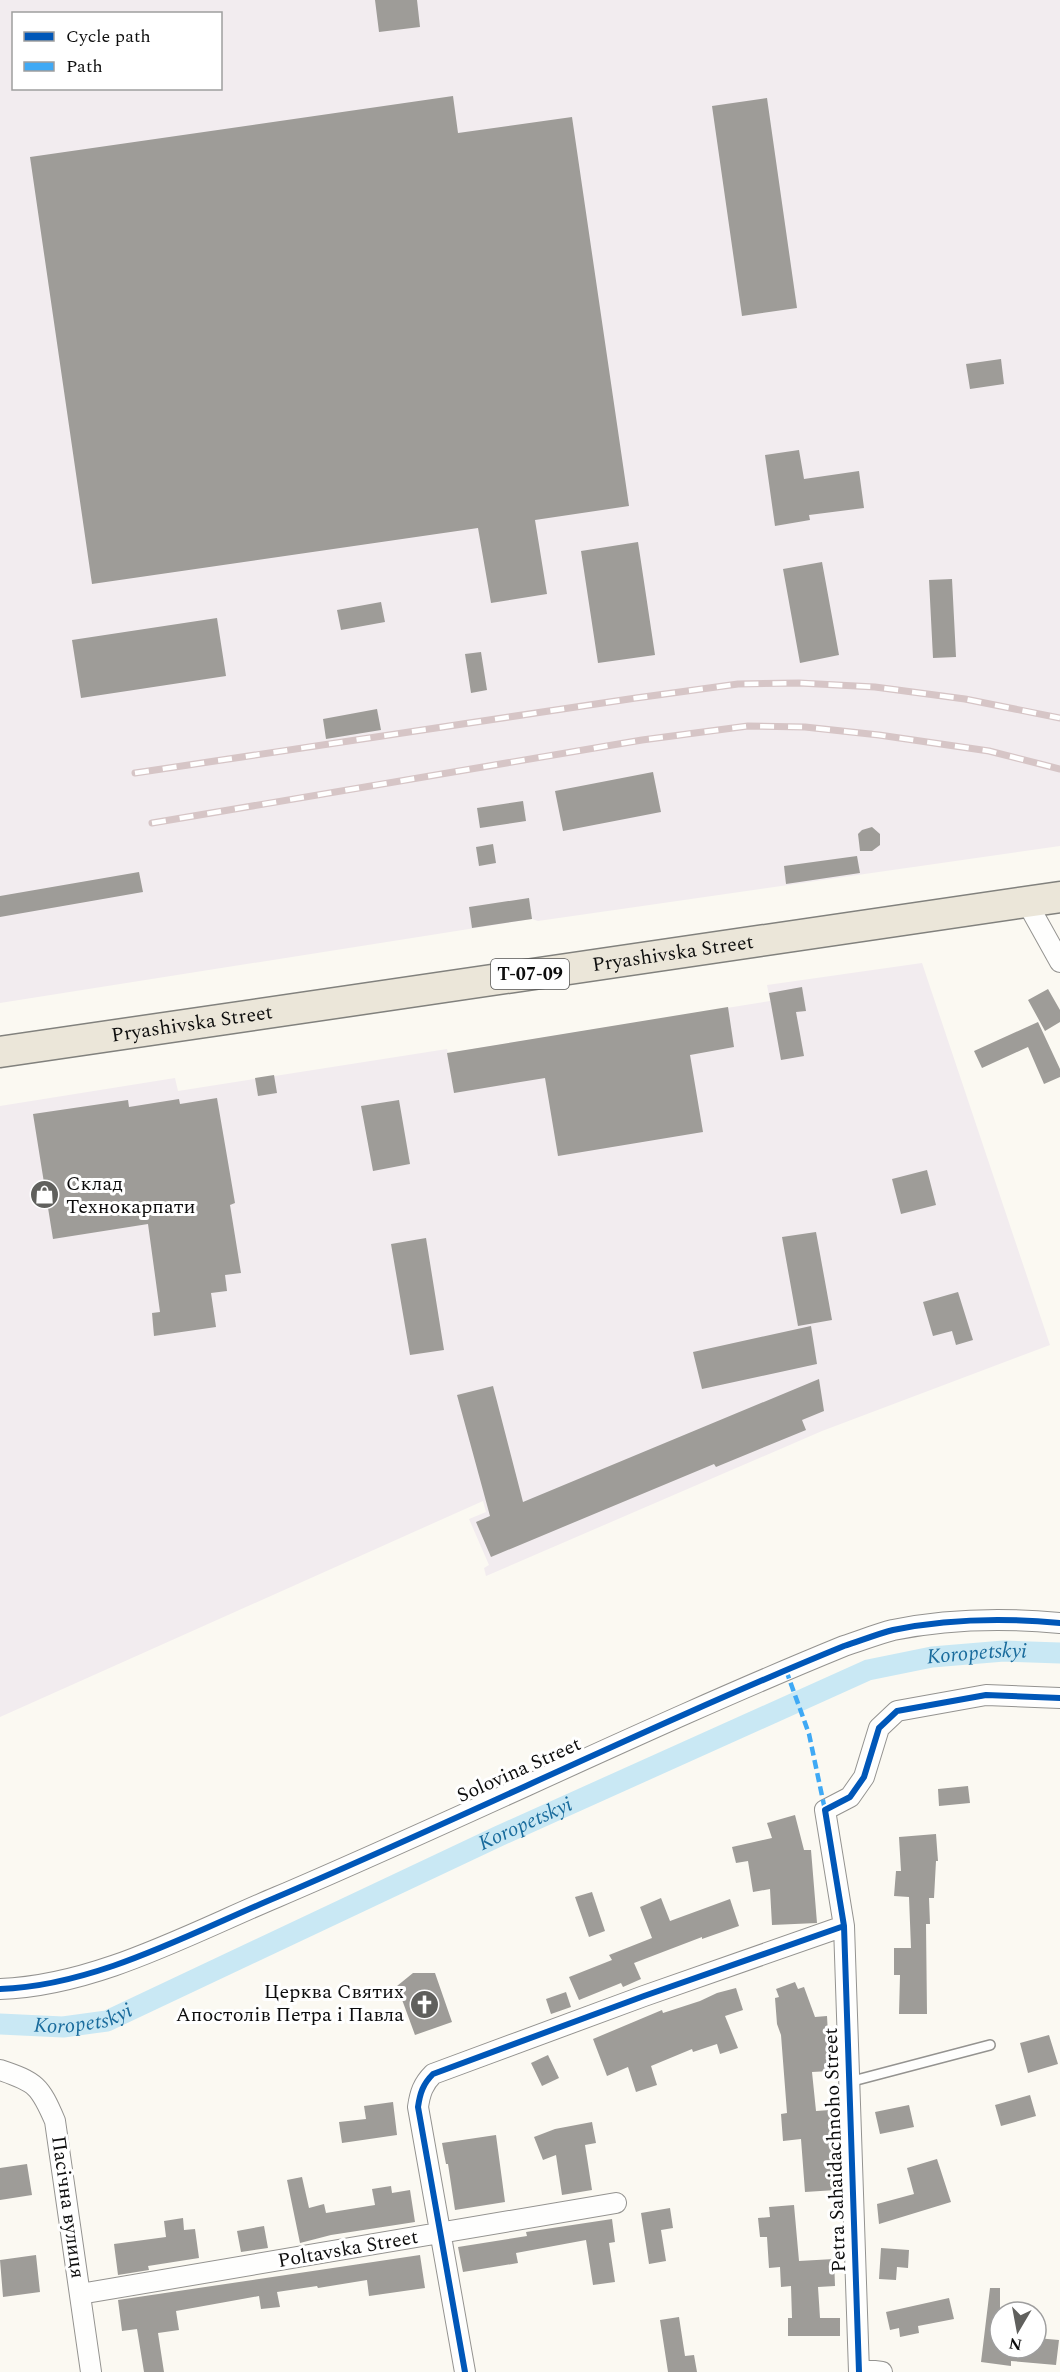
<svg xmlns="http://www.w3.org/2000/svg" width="1060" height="2372" viewBox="0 0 1060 2372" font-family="Spectral,serif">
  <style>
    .industrial { fill: #f2ecef; fill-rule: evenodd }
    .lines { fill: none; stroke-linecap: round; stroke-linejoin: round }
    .canal { stroke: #c9e8f4; stroke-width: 21 }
    .building { fill: #9e9c98 }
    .service-casing { stroke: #949390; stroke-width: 12 }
    .minor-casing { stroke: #949390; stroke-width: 22 }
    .primary-casing { stroke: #81817d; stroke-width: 33 }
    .service { stroke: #fefefd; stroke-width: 9 }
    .minor { stroke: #fefefd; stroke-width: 20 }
    .primary { stroke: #ebe6d9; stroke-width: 30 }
    .rail-casing { stroke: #d6c5c6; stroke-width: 7 }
    .rail { stroke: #fff; stroke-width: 4.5; stroke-dasharray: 14; stroke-linecap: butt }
    .quiet { stroke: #3fa9f5; stroke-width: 4.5; stroke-dasharray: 9 4.5; stroke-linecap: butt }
    .cycleway-casing { stroke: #fff; stroke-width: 10 }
    .cycleway { stroke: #0057b8; stroke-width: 6 }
    .labels { text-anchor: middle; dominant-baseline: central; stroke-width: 6; stroke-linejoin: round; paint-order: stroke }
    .shield { fill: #fff; stroke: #565656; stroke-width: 1.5 }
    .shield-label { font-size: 18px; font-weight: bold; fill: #0d0d0d }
    .street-label { font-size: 20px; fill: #0d0d0d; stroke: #fff }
    .poi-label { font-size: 20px; fill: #0d0d0d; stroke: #fff; text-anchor: start }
    .water-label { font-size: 21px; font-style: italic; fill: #196b9c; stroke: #fff }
  </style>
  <rect width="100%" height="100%" fill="#fbf9f2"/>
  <path class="industrial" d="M0,0H1060V846L538,921L532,919L0,1003ZM14,14H220V88H14Z
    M922,963L1050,1345L822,1431L486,1576L484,1568L489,1565L469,1519L486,1512L483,1501L0,1717V1106L175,1078L178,1091L447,1049L448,1053L770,1001L767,985Z"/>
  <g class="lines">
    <path class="canal" id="s1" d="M0,2024L63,2027L107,2021L499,1836L868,1670L932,1657L1004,1651L1060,1653"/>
  </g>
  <path class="building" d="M375,0H417L420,27L379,32Z
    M453,96L458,133L572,117L629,506L535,520L547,594L491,603L478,528L92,584L30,157Z
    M767,98L797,308L742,316L712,106Z
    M1001,359L1004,384L970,389L966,364Z
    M799,450L804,479L859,471L864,508L809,515L810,520L775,526L765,455Z
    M638,542L655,655L598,663L581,551Z
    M822,562L839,655L800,663L783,569Z
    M952,579L956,657L933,658L929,580Z
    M381,602L385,622L341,630L337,610Z
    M217,618L226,676L81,698L72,640Z
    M481,652L487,690L471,693L465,654Z
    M377,709L381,730L326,739L323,719Z
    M653,772L661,812L563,831L555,791Z
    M523,801L526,821L480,828L477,808Z
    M872,827L880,834V845L872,851H860L858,834L862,830Z
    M493,844L496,863L479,866L476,847Z
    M857,856L860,873L786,884L784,866Z
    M139,872L143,892L0,917V896Z
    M529,898L532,919L472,928L469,907Z
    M802,987L806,1011L796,1012L804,1056L781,1060L769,993Z
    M1048,989L1060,1010V1022L1045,1031L1028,1000Z
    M728,1007L734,1047L690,1055L703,1132L558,1156L545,1078L454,1093L447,1053Z
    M1038,1022L1060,1069V1077L1044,1084L1028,1047L982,1068L974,1051Z
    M274,1075L277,1093L258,1096L255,1078Z
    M217,1098L235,1203L230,1205L241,1273L225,1275L227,1291L211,1293L216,1327L154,1336L152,1313L160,1312L148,1224L53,1239L33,1114L128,1100L129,1107L179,1099L180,1104Z
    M399,1100L410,1164L373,1171L361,1106Z
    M927,1170L936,1205L901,1214L892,1179Z
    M816,1232L832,1320L798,1326L782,1237Z
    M426,1238L444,1350L410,1355L391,1244Z
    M958,1292L973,1340L956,1345L952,1331L933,1336L923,1302Z
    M811,1326L817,1364L702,1389L693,1352Z
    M819,1379L824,1411L802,1420L806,1430L716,1467L714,1464L491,1557L476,1522L490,1516L457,1395L493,1386L523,1502Z
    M968,1786L970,1803L939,1806L938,1789Z
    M795,1815L804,1850H811L817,1923L772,1925L770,1889L753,1892L748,1861L736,1863L732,1847L772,1838L767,1823Z
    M936,1834L938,1861H936L934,1898H929L930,1924H926L927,2014H899L900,1975H894V1948H911L909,1897L894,1896L896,1871H901L899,1837Z
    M592,1892L605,1931L589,1937L575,1897Z
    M661,1898L670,1921L730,1899L739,1926L702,1939V1937L634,1963L641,1979L623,1987L621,1983L579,2000L569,1977L612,1960L609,1955L652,1938L640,1907Z
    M413,1973H435L452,2022L415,2035L397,1986Z
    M795,1982L798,1989L804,1987L815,2017L827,2016L830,2071L812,2072L816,2111L830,2110L836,2190L805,2192L801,2139L783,2141L781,2114L787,2113L781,2035L777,2024L775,1998L779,1997L776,1989Z
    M736,1988L743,2010L725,2016L738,2048L720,2054L717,2044L693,2052L692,2049L651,2066L657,2085L636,2092L628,2067L607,2076L593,2039L662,2010L663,2013L700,2001L717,1993Z
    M566,1992L571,2007L551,2014L546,1999Z
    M1049,2035L1058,2064L1028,2073L1020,2043Z
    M548,2055L559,2078L542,2086L531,2063Z
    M1030,2095L1036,2116L1001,2126L995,2105Z
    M393,2102L397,2135L342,2143L339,2122L366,2119L364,2106Z
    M909,2105L914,2127L880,2134L875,2112Z
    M592,2122L596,2143L585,2145L592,2190L562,2195L556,2155L543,2160L534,2137L555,2129Z
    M496,2135L505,2202L455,2210L448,2164H446L442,2143Z
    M937,2159L951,2202L879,2224L877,2204L914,2194L907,2168Z
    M27,2164L32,2195L0,2200V2168Z
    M302,2177L309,2208L324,2204L326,2213L375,2205L372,2189L391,2186L392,2193L410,2190L415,2222L331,2235L300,2243L287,2180Z
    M794,2205L799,2261L834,2259L835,2286L818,2287L820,2318H840V2336H788V2318H792L791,2286L781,2287L780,2267L769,2268L767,2237H760L758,2218L770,2217L769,2207Z
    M670,2208L673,2228L661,2230L666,2261L649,2264L641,2213Z
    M183,2218L184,2230L195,2229L199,2258L148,2266L149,2270L118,2275L114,2244L166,2237L164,2221Z
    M612,2219L615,2242L609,2243L615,2282L593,2285L586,2240L516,2253L518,2263L463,2272L458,2247L527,2236L526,2232Z
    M264,2226L268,2248L241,2252L237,2231Z
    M881,2248L909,2250L908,2268L897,2267L896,2280L879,2279Z
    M36,2255L40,2292L3,2297L0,2260Z
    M420,2255L425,2288L369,2296L367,2280L318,2288L317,2286L277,2292L280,2307L261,2309L259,2296L176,2311L179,2330L158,2333L164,2372H144L137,2329L122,2331L118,2300Z
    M990,2288H1000V2348H1036V2338L1059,2340L1056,2365L1011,2361V2366L981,2362Z
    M949,2298L954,2319L918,2326L919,2333L900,2337L899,2328L890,2330L886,2312Z
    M679,2317L685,2356L694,2355L697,2372H668L660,2320Z"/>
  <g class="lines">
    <defs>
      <path id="service" d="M849,2082L990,2045"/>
      <path id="minor" d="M1026,901L1060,962
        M0,1989C95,1986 191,1933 277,1897C467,1816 653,1724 844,1646C860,1641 877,1634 893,1630C947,1619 1006,1618 1060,1623
        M0,2070C36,2082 40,2086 55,2121L91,2372
        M80,2294L616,2203
        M859,2369L882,2372
        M465,2372L418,2107C420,2093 423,2084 433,2074L644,1996L844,1926
        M859,2372L844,1926L825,1810L850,1797L864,1777L879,1728L897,1711L986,1695L1060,1698"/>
      <g id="primary">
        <path id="s2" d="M0,1052L1060,897"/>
      </g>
    </defs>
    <use href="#service" class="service-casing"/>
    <use href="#minor" class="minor-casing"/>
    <use href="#primary" class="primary-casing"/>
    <use href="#service" class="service"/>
    <use href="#minor" class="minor"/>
    <use href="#primary" class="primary"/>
    <defs>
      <path id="rail" d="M135,773L636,698L738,684L799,683L875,687L965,699L1060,718
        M152,823L642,740L748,726L805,727L879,735L989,751L1060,769"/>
    </defs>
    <use href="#rail" class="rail-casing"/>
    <use href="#rail" class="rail"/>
    <path class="quiet" d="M786,1670L809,1734L825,1810"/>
    <defs>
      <path id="cycleway" d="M0,1989C95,1986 191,1933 277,1897C467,1816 653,1724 844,1646C860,1641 877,1634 893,1630C947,1619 1006,1618 1060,1623
        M465,2372L418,2107C420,2093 423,2084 433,2074L644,1996L844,1926
        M859,2372L844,1926L825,1810L850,1797L864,1777L879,1728L897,1711L986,1695L1060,1698"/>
    </defs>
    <use href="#cycleway" class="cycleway-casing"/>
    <use href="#cycleway" class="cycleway"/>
  </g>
  <defs>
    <symbol id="shop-disc" viewBox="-11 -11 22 22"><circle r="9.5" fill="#60605d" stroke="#fff"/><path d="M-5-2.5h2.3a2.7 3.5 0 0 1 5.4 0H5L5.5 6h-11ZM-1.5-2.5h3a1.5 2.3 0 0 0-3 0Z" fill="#fff"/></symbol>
    <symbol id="church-disc" viewBox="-11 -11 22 22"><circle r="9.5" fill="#60605d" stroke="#fff"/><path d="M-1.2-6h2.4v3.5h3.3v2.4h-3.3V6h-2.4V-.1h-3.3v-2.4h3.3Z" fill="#fff"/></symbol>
  </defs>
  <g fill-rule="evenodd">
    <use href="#shop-disc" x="28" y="1178" width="33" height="33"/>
    <use href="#church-disc" x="408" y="1988" width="33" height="33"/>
  </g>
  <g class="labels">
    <rect class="shield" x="491" y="959" width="78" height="30" rx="4.5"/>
    <g class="shield-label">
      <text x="530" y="974">Т-07-09</text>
    </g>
    <g class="street-label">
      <text stroke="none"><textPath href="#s2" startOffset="680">Pryashivska Street</textPath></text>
      <text stroke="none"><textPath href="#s2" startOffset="194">Pryashivska Street</textPath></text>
      <text transform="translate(519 1770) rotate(-24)">Solovina Street</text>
      <text transform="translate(835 2150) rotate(-92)">Petra Sahaidachnoho Street</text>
      <text transform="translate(68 2207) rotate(82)">Пасічна вулиця</text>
      <text transform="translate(348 2249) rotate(-10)">Poltavska Street</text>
    </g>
    <g class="poi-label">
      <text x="66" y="1184">Склад<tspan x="66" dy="23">Технокарпати</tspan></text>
      <text x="404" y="1992" text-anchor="end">Церква Святих<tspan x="404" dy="23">Апостолів Петра і Павла</tspan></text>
    </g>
    <g class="water-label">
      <text stroke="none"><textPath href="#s1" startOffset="1056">Koropetskyi</textPath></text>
      <text stroke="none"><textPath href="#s1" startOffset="570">Koropetskyi</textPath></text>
      <text stroke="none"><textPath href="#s1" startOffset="84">Koropetskyi</textPath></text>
    </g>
  </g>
  <rect x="12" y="12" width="210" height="78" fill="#ffffff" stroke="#9e9e9e" stroke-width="1.5"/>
  <rect x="24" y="32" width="30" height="9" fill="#0057b8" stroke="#9e9e9e" stroke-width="1.5"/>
  <text x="66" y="42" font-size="18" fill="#0d0d0d">Cycle path</text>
  <rect x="24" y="62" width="30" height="9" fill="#3fa9f5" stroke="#9e9e9e" stroke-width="1.5"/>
  <text x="66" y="72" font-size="18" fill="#0d0d0d">Path</text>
  <g transform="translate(1018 2330) rotate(190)"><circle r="28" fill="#ffffff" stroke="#9e9e9e" stroke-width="1.5"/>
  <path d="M0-4.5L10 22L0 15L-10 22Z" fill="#60605d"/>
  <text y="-9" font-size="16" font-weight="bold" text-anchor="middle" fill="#0d0d0d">N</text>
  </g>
</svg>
